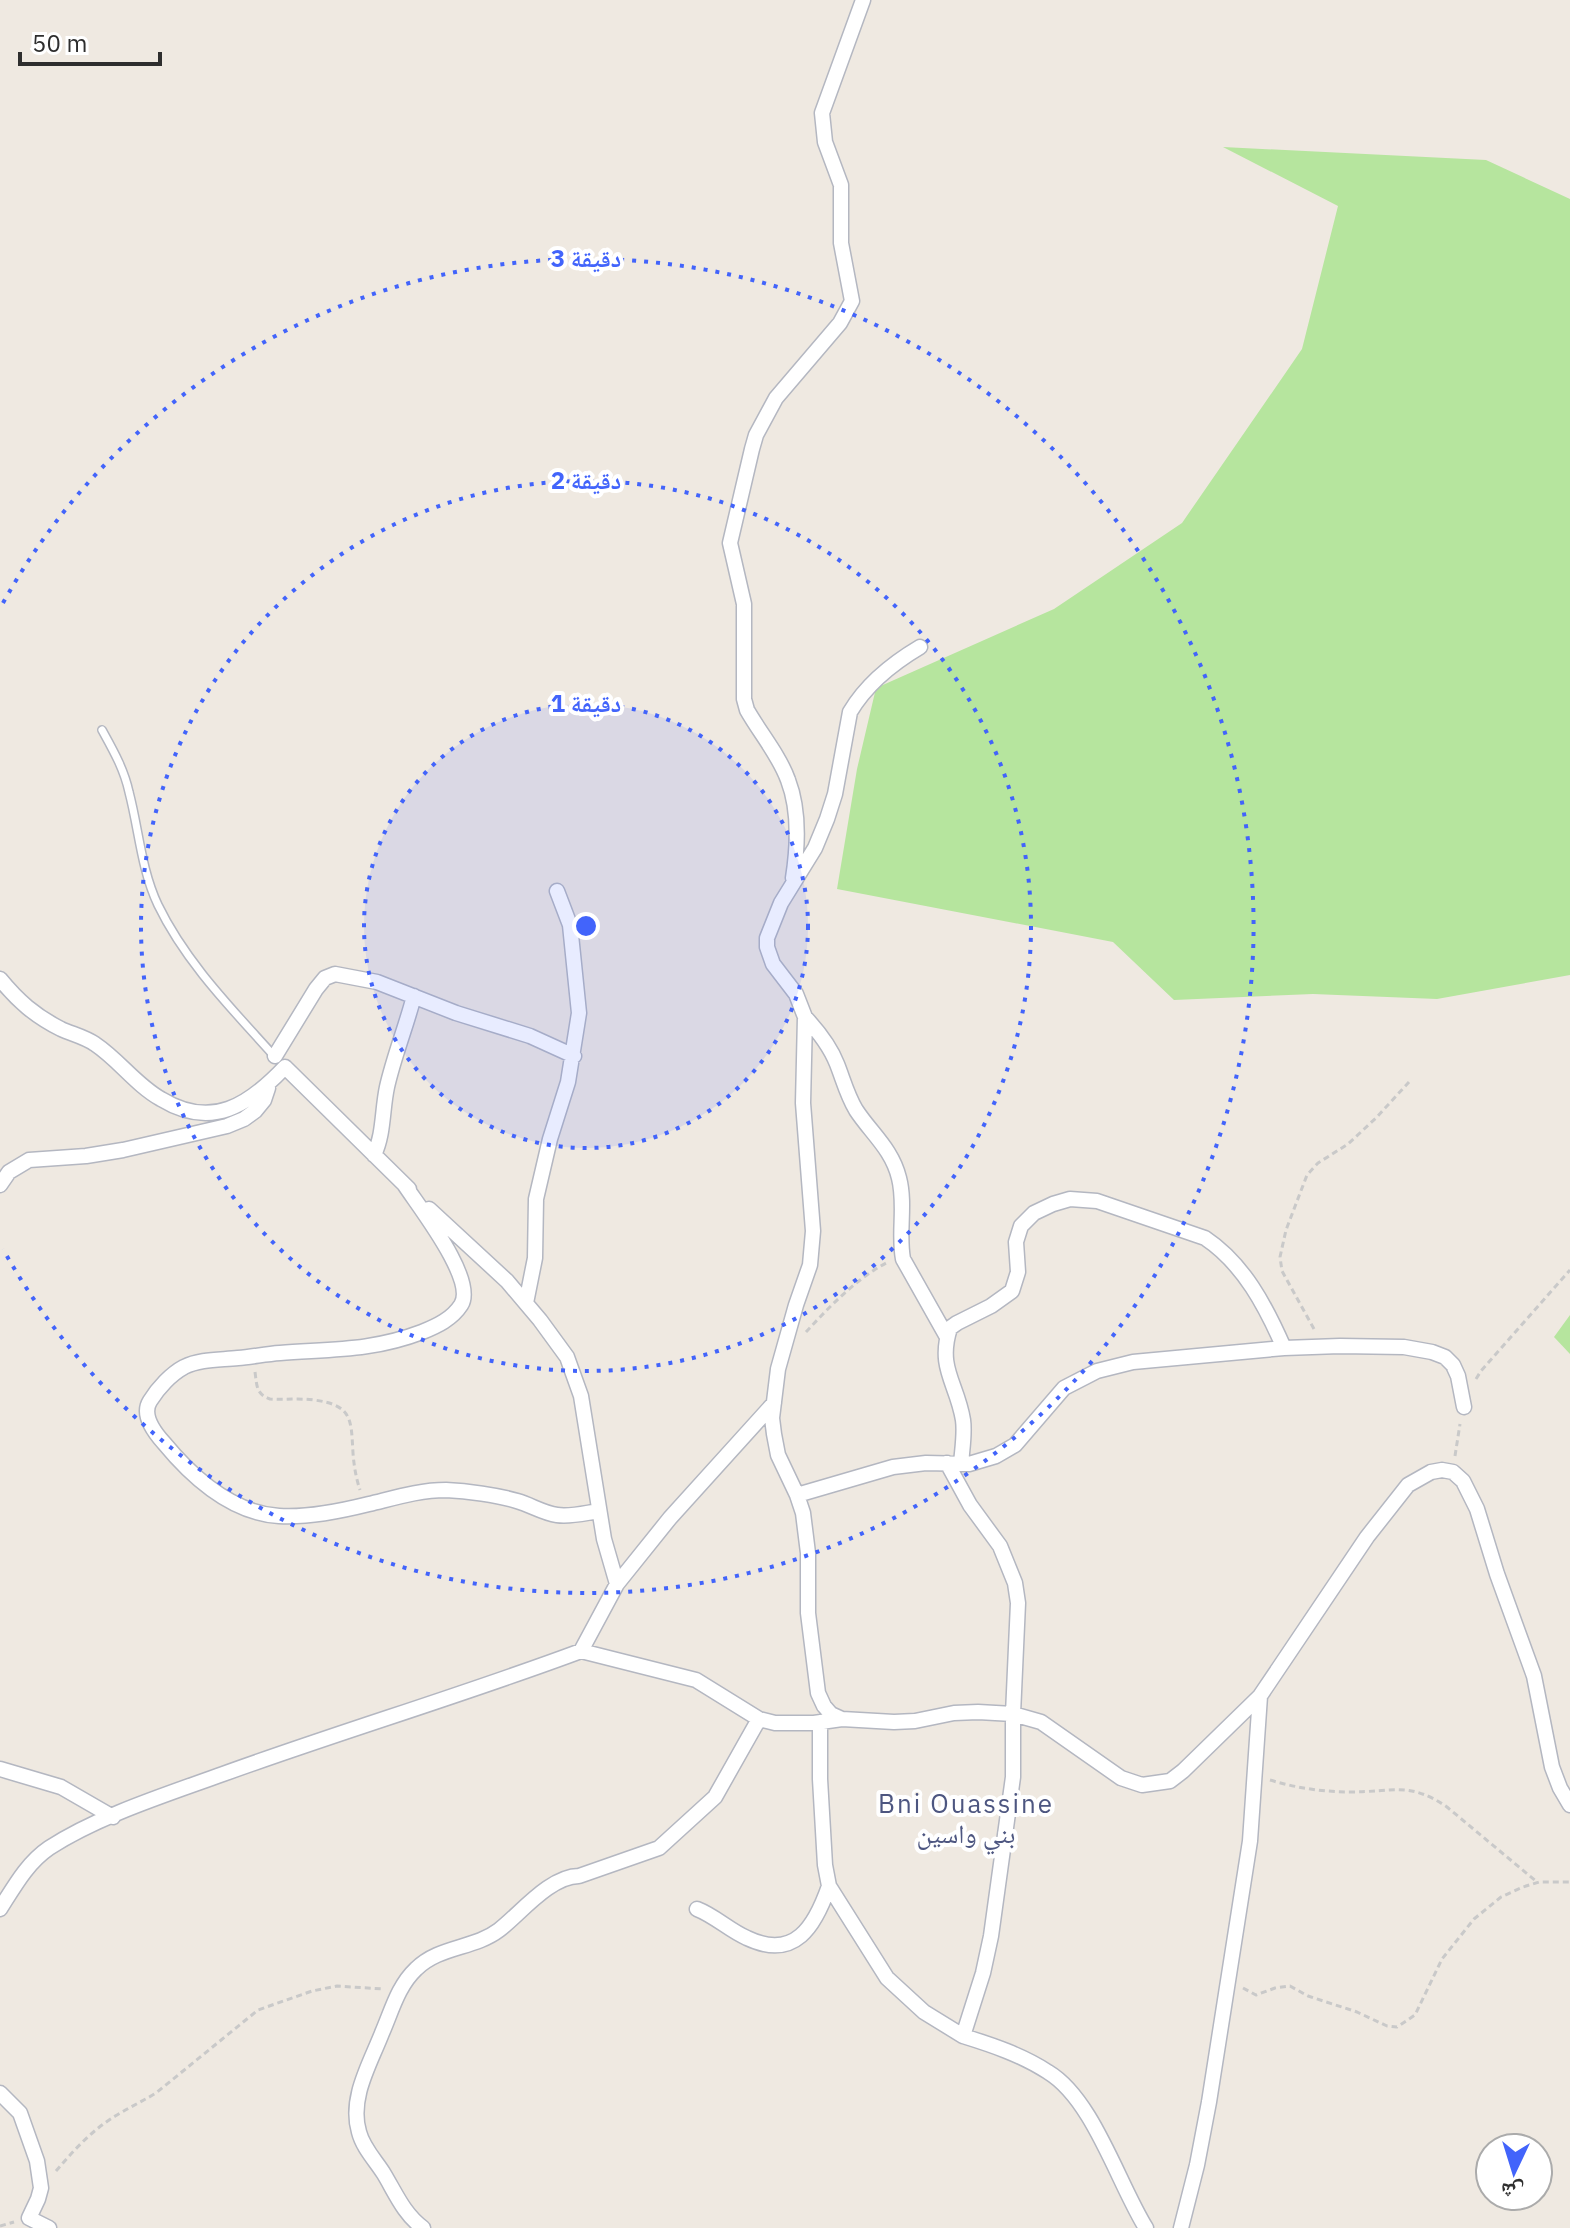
<svg xmlns="http://www.w3.org/2000/svg" width="1570" height="2228" viewBox="0 0 1570 2228" font-family="'IBM Plex Sans','Noto Naskh Arabic',sans-serif">
  <style>
    .green { fill: #b6e59e }
    .lines { fill: none; stroke-linecap: round; stroke-linejoin: round }
    .service-casing { stroke: #b4b7c1; stroke-width: 10 }
    .minor-casing { stroke: #b4b7c1; stroke-width: 17 }
    .path { stroke: #c9c9c9; stroke-width: 3; stroke-dasharray: 6 4; stroke-linecap: butt }
    .service { stroke: #fff; stroke-width: 7 }
    .minor { stroke: #fff; stroke-width: 14 }
    .ring { fill: none; stroke: #4264fb; stroke-width: 4; stroke-dasharray: 4 8 }
    .labels { text-anchor: middle; dominant-baseline: central; stroke-width: 8; stroke-linejoin: round; paint-order: stroke }
    .quarter-label { font-size: 26px; letter-spacing: 2px; fill: #4d5680; stroke: #fff }
    .centre { fill: #4264fb; stroke: #fff; stroke-width: 4 }
    .ring-label { font-size: 24px; text-anchor: middle; font-weight: bold; fill: #4264fb; stroke: #fff; stroke-width: 8; stroke-linejoin: round; paint-order: stroke }
  </style>
  <rect width="100%" height="100%" fill="#efe9e1"/>
  <path class="green" d="M1223,147L1486,160L1570,199V975L1437,999L1313,994L1174,1000L1113,942L837,889L857,769L876,688L1054,609L1182,523L1302,349L1338,206Z
    M1570,1315V1354L1554,1337Z"/>
  <g class="lines">
    <defs>
      <path id="service" d="M102,730C113,750 124,769 129,792C139,830 141,869 158,905C186,963 233,1010 275,1057"/>
      <path id="minor" d="M793,878C798,846 800,811 788,780C779,755 760,733 747,710L744,699V604L730,543L752,449L756,435L776,398L840,323L852,301L841,243V185L825,142L822,113L863,0
        M0,979C18,1001 35,1016 61,1029C72,1034 85,1037 95,1044C119,1060 136,1085 161,1099C212,1130 249,1105 285,1067L409,1189
        M805,1017C818,1031 830,1046 837,1064C843,1079 847,1095 856,1110C871,1133 892,1149 899,1178C906,1205 898,1233 903,1259L947,1337
        M275,1056L316,989L325,978L335,974L377,982L456,1013L530,1036L574,1056
        M374,1155C384,1134 382,1110 387,1087C394,1056 406,1027 414,996
        M404,1184C419,1207 477,1280 461,1305C452,1319 437,1326 422,1332C372,1351 332,1349 280,1353C265,1354 252,1357 238,1358C220,1360 200,1359 184,1367C171,1374 158,1388 150,1401C141,1415 155,1433 164,1443C192,1477 232,1513 279,1516C308,1518 341,1511 369,1504C394,1498 419,1490 446,1490C467,1491 497,1495 517,1501C531,1505 543,1513 557,1515C571,1517 585,1513 599,1511
        M0,1185L9,1172L29,1160L86,1156L123,1150L227,1126L244,1119L255,1111L264,1100L268,1088
        M429,1209L507,1281L540,1320L567,1357L581,1396L604,1539L617,1584
        M526,1303L535,1258L536,1199L550,1139L568,1082L579,1013L570,925L557,891
        M947,1463L970,1505L1000,1546L1015,1583L1018,1603L1013,1714V1777L991,1936L983,1973L963,2036C992,2045 1022,2055 1048,2072C1093,2099 1118,2183 1146,2228
        M961,1464C962,1450 965,1434 963,1420C957,1383 937,1368 950,1328L957,1323L991,1306L1012,1291L1018,1272L1016,1242L1021,1226L1034,1213L1053,1204L1070,1199L1097,1201L1205,1238C1244,1264 1266,1307 1284,1348
        M797,1495L893,1467L926,1463L969,1464L996,1456L1015,1445L1064,1388L1097,1371L1133,1362L1284,1348L1340,1346L1404,1347L1432,1352L1445,1357L1453,1365L1458,1376L1464,1407
        M581,1651L696,1680L759,1719L775,1723H814L842,1719L894,1722L915,1721L954,1713L978,1712L1013,1714L1041,1722L1121,1778L1142,1785L1170,1781L1183,1771L1260,1696L1367,1537L1408,1485L1431,1472L1442,1470L1453,1472L1463,1481L1477,1509L1497,1574L1534,1676L1552,1767L1560,1788L1570,1805
        M842,1719L831,1714L824,1706L818,1693L808,1613V1553L803,1513L797,1495L778,1455L774,1434L772,1418L778,1369L796,1305L810,1265L813,1231L803,1103L805,1017L796,994L773,964L767,947V938L781,903L815,848L827,819L835,794L850,712C866,685 893,663 920,647
        M820,1722V1779L825,1865L829,1886L887,1978L924,2012L963,2036
        M0,1769L61,1787L113,1817
        M0,1909C14,1887 27,1863 49,1848C98,1816 168,1794 223,1774C342,1731 463,1695 581,1651L617,1584L670,1518L774,1403
        M697,1909C715,1916 729,1930 747,1938C795,1961 815,1926 829,1886
        M0,2093L20,2113L37,2161L41,2188L38,2199L29,2218L49,2228
        M423,2228C404,2214 396,2194 384,2174C376,2161 363,2148 359,2132C349,2098 370,2064 382,2033C392,2010 398,1986 416,1969C439,1946 474,1949 499,1930C520,1914 550,1876 579,1876L659,1848L715,1797L759,1719
        M1181,2228L1197,2165L1209,2102L1250,1841L1260,1696"/>
    </defs>
    <use href="#service" class="service-casing"/>
    <use href="#minor" class="minor-casing"/>
    <path class="path" d="M1314,1329L1282,1271L1280,1257L1286,1230L1307,1175L1318,1163L1348,1144L1376,1118L1409,1082
      M806,1332C830,1306 857,1278 888,1262
      M255,1372C257,1386 256,1394 270,1399C285,1400 299,1398 314,1400C353,1405 351,1420 353,1453C354,1466 356,1478 360,1490
      M1476,1379L1481,1371L1570,1270
      M1455,1456L1460,1424
      M1270,1780C1296,1788 1324,1792 1351,1792C1393,1792 1409,1781 1447,1807L1537,1882
      M1243,1988L1256,1995L1275,1988L1290,1986L1308,1996L1357,2012L1387,2026L1397,2027L1415,2015L1442,1959L1474,1919L1501,1897L1523,1887L1539,1882H1570
      M56,2171C74,2150 93,2129 117,2115C130,2107 143,2101 156,2093L258,2010L312,1991L337,1986L383,1989
      M0,2226L14,2222"/>
    <use href="#service" class="service"/>
    <use href="#minor" class="minor"/>
  </g>
  <circle cx="586" cy="926" r="222" fill="#4264fb" fill-opacity=".12"/>
  <g class="ring">
    <circle cx="586" cy="926" r="222"/>
    <circle cx="586" cy="926" r="445"/>
    <path d="M3 603A667 667 0 1 1 3 1249"/>
  </g>
  <g class="labels">
    <g class="quarter-label">
      <text x="966" y="1803">Bni Ouassine<tspan x="966" dy="30">بني واسين</tspan></text>
    </g>
  </g>
  <circle cx="586" cy="926" r="12" class="centre"/>
  <g class="ring-label">
    <text x="586" y="267">3 دقيقة</text>
    <text x="586" y="489">2 دقيقة</text>
    <text x="586" y="712">1 دقيقة</text>
  </g>
  <g transform="translate(1514 2172) rotate(184)"><circle r="38" fill="#ffffff" stroke="#ababab" stroke-width="2"/>
  <path d="M0-6L14 30L0 20L-14 30Z" fill="#4264fb"/>
  <text y="-12" font-size="22" font-weight="bold" text-anchor="middle" fill="#2e2e2e">ش</text>
  </g>
  <path d="M20 52v12h140v-12" fill="none" stroke="#2e2e2e" stroke-width="4"/>
  <text x="32" y="52" font-size="24" fill="#2e2e2e" stroke="#ffffff" stroke-width="6" paint-order="stroke">50 m</text>
</svg>
